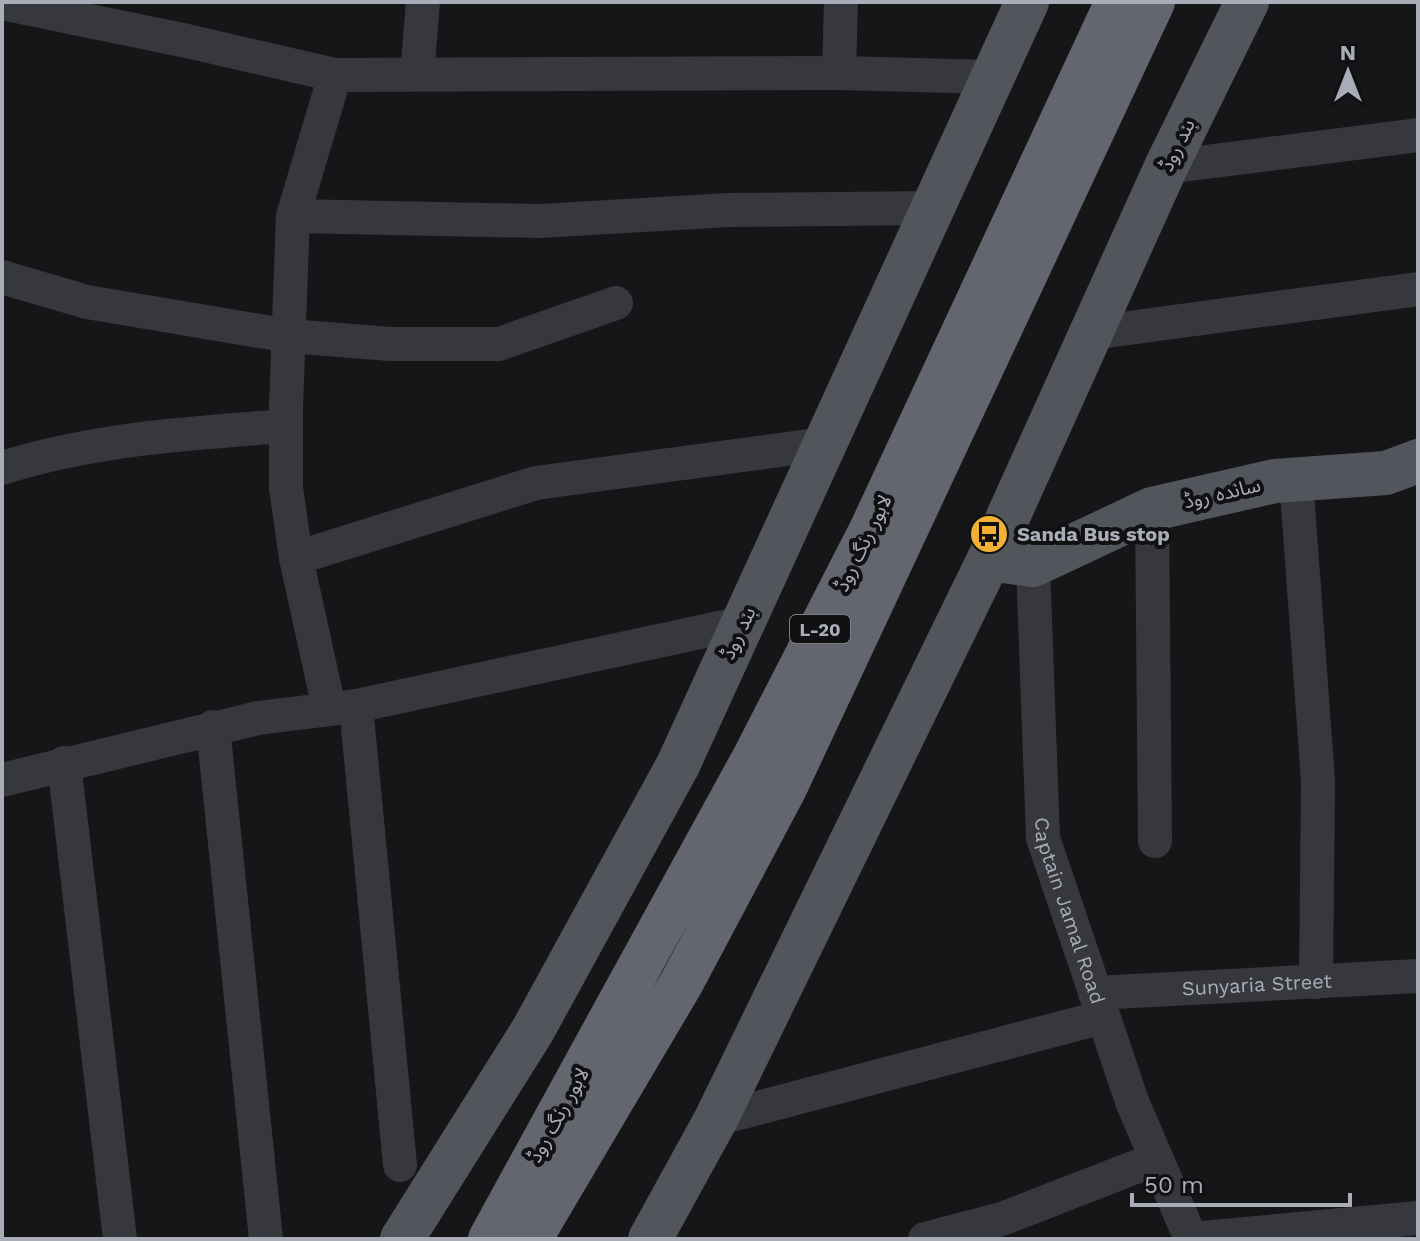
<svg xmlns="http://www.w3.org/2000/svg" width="1420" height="1241" viewBox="0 0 1420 1241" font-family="'Work Sans','Noto Sans Arabic',sans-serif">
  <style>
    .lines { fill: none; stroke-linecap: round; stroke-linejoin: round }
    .minor { stroke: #37383d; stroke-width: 34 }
    .major { stroke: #53555c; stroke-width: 44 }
    .highway { stroke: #63666e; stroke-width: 44 }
    .labels { text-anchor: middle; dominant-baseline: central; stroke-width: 8; stroke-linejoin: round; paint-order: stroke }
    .shield { fill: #111113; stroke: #7b7e86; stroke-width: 2 }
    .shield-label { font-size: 18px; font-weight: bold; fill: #a8adb8 }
    .street-label { font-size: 20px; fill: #a8adb8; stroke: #111113 }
    .poi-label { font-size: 20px; font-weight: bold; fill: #a8adb8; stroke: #111113; text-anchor: start }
  </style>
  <rect width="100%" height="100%" fill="#161618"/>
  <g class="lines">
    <g class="minor">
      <path d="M841,2L839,73L992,77"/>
      <path d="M2,3L187,41L335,75L839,73"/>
      <path d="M417,74L423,2"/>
      <path d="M1166,167L1418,135"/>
      <path d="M293,216L540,221L729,210L933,208"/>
      <path d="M2,277L87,302L289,336L390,344H499L616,303"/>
      <path d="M1092,333L1418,289"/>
      <path d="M2,468C94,439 190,433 286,426"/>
      <path d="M1296,478L1318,781L1316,982"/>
      <path d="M1152,509L1155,841"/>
      <path d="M296,558L536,483L824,444"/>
      <path id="s1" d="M1033,565L1043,838L1133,1104L1191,1239"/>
      <path d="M356,706L400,1165"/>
      <path d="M329,708L296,558L286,488V406L293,216L335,75"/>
      <path d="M213,727L266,1239"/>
      <path d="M64,763L120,1239"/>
      <path d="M2,780L258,718L356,706L742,623"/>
      <path id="s2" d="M1095,993L1418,976"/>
      <path d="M716,1119L1103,1017"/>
      <path d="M925,1239L1002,1219L1156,1159"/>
      <path d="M1190,1239L1418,1218"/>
    </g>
    <path class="major" d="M989,559L1033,565L1152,509L1275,481L1386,473L1418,461
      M402,1239L533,1030L678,765L1027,2
      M650,1239L716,1119L989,559L1166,167L1247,2"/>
    <path class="highway" d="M490,1239L755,756L871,530L1117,2
      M530,1239L682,982L785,788L1153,2"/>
  </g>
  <defs>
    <symbol id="bus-disc" viewBox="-11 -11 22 22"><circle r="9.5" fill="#f2b134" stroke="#111113"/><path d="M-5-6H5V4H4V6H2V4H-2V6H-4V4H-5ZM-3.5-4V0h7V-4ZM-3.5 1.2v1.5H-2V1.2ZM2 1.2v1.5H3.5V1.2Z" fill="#111"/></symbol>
  </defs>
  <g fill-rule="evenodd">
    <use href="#bus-disc" x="967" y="512" width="44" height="44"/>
  </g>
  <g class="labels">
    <rect class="shield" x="790" y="615" width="60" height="28" rx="6"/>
    <g class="shield-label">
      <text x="820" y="629">L-20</text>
    </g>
    <g class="street-label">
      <text transform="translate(1177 145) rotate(-64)">بند روڈ</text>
      <text transform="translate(1222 493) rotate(-13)">ساندہ روڈ</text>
      <text transform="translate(863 543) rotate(-64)">لاہور رنگ روڈ</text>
      <text transform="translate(738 633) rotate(-65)">بند روڈ</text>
      <text stroke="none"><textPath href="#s1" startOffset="350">Captain Jamal Road</textPath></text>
      <text stroke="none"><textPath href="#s2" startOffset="162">Sunyaria Street</textPath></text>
      <text transform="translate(558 1115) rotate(-61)">لاہور رنگ روڈ</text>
    </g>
    <g class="poi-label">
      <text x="1017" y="534">Sanda Bus stop</text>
    </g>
  </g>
  <rect width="1420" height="1241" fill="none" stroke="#a8adb8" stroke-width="8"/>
  <g transform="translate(1348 72)" stroke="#111113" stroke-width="6" paint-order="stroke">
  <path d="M0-6L14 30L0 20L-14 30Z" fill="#a8adb8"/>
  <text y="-12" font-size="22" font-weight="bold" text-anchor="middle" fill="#a8adb8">N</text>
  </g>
  <path d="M1132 1193v12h218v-12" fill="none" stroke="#a8adb8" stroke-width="4"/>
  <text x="1144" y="1193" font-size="24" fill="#a8adb8" stroke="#111113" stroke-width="6" paint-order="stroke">50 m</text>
</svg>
